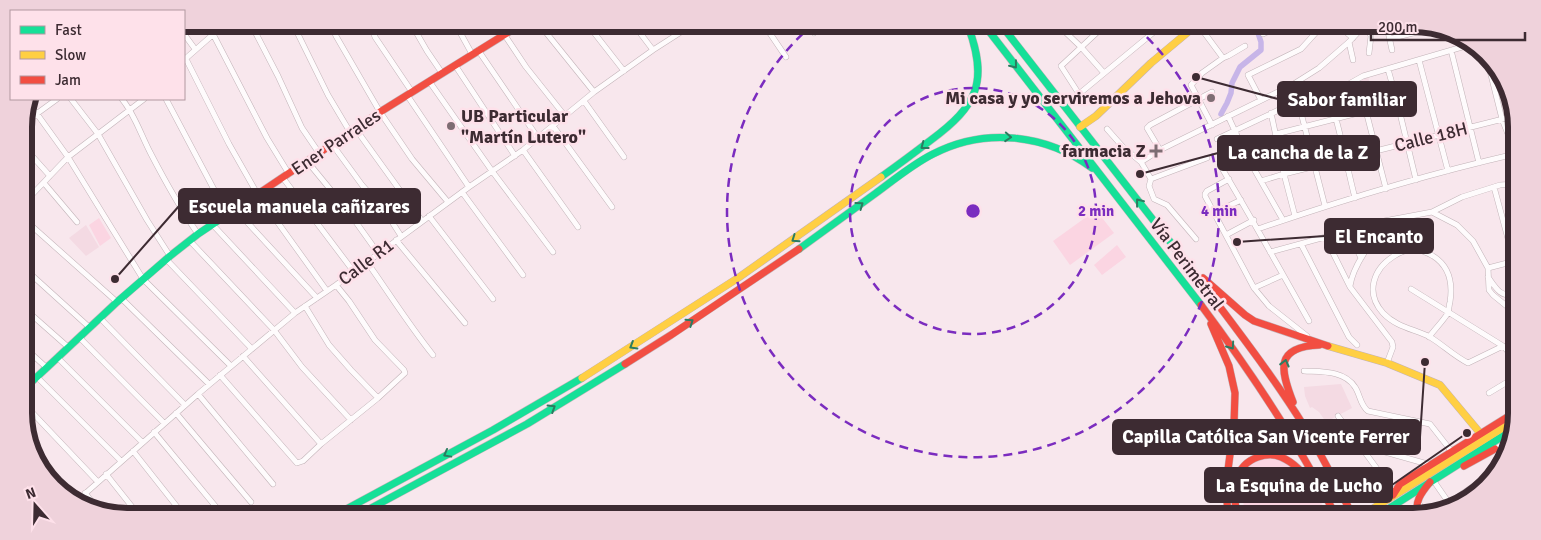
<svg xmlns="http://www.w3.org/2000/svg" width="1541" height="540" viewBox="0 0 1541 540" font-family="Signika,sans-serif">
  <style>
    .built { fill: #f4dae3 }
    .green { fill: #fbd5e2 }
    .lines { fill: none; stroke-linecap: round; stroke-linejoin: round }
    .canal { stroke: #c7b5e8; stroke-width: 5.5 }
    .street-casing { stroke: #c2b3b8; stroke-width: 6 }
    .fast-casing { stroke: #c2b3b8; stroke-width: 8 }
    .slow-casing { stroke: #c2b3b8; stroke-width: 8 }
    .jam-casing { stroke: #c2b3b8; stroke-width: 8 }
    .street { stroke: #fefbfc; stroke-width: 5 }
    .fast { stroke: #16e098; stroke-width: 7 }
    .slow { stroke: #ffcf43; stroke-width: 7 }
    .jam { stroke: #f24e42; stroke-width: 7 }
    .oneway { stroke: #2b7c60 }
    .ring { fill: none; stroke: #7b2cbf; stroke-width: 2.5; stroke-dasharray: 9 6 }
    .poi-dot { fill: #7e6d73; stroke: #fee1ea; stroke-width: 2 }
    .labels { text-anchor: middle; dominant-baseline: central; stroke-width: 5; stroke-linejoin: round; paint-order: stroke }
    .poi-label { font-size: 18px; font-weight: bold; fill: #3d2b32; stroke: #fee1ea; text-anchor: end }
    .street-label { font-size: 18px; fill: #3d2b32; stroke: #fee1ea }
    .rim { fill: none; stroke: #3d2b32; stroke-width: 6 }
    .centre { fill: #7b2cbf; stroke: #fee1ea; stroke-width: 2.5 }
    .ring-label { font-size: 15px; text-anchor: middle; font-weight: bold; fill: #7b2cbf; stroke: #fee1ea; stroke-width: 5; stroke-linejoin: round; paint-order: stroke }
    .leader { fill: none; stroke: #3d2b32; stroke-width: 2 }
    .callout-dot { fill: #3d2b32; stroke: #fee1ea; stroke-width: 2 }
    .callout { fill: #3d2b32; stroke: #3d2b32; stroke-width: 2 }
    .callout-label { font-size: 19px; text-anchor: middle; font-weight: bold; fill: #fff }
  </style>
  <rect width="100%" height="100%" fill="#f8e7ed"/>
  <path class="built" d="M1368,77L1376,105L1352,112L1346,88Z
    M86,225L99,247L86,256L69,238Z
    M1341,384L1352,408L1326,422L1319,412L1312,407L1310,408L1305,396L1304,387Z"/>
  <path class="green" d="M1096,210L1114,233L1070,265L1053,241Z
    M99,218L111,238L100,246L89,225Z
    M1117,245L1126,257L1102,275L1094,265Z
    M1259,459C1265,459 1273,457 1279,459C1294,464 1322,501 1329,516H1246C1241,498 1242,482 1246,465Z"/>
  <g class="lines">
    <path class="canal" d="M1221,114L1227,103L1231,93L1232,83L1240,67L1261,50V42L1256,27"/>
    <defs>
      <path id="street" d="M251,24L278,76L302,128L319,153
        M293,24L328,95L350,132
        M331,24L336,36L380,112L412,159L448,202
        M370,24L375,37L412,92
        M412,25L427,51L442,73
        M456,25L472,54
        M498,25L526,67L565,116
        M540,25L594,92
        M588,25L624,71
        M634,25L653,50
        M765,26L786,57
        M809,26L814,33
        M1059,26L1081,47L1104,73
        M1104,26L1061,66L1079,94L1160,27
        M1180,27L1184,31
        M1200,27L1223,58L1202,73L1191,85L1212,125
        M1235,27L1236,28
        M1340,27L1353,38
        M1367,27L1371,36L1369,53
        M1387,27L1392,50
        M1033,29L1036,26
        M184,34L195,49
        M213,34L267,138L289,174
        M1263,34L1278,27
        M1389,39L1437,27
        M1460,39L1462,47
        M1349,42L1353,60
        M478,50L538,138
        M1451,50L1479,163
        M1486,55L1502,119L1515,152
        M1223,58L1228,56L1245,46
        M186,59L229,144L258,195L327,291
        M184,60L225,24
        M1419,60L1448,171
        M455,65L515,156
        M1388,69L1398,105L1416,180
        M429,81L492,171L553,252
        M1292,85L1298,101L1325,206
        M407,95L469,187
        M1329,95C1340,128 1346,163 1355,198
        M71,99L98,134L147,220L170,256
        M122,99C135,115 141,135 151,154C165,181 180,208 198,234
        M166,99L227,214
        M1261,100L1248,75L1301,49L1321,27
        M584,101L624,157
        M28,104L37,114L68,157L143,279L231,366
        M1300,106L1329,95L1363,76L1469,45
        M1366,111L1386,189
        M1271,113L1284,174L1295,216
        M1228,116L1245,153L1283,220
        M24,123L57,99
        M553,126L612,207
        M355,128L422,221
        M1107,129L1123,147L1141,162L1151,179L1207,158
        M1276,134L1362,112L1398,105
        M1217,139L1298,101
        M332,144L362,185L385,211L401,236
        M24,147L50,176
        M1255,147L1277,138
        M523,150L578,227
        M1160,150L1147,128L1150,125L1212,92
        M307,161L348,211L378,253
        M1141,162L1160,150L1292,85L1319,68L1349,42L1363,27
        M1220,165C1251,217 1280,269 1309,321
        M283,178L354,272
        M1151,179L1149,186L1154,199L1167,205L1196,239
        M1229,179L1207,191L1205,194V196L1254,288L1269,306L1307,336
        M1261,181L1284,174L1515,116
        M44,183L77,222
        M1494,187L1514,261
        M462,192L523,275
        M24,203L68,157L144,99
        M235,209L317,298
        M1432,212L1457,225L1473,241L1488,268L1489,290L1493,295L1514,312
        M1214,213L1241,200
        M429,216L493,299
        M25,220L117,302
        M212,224L295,313
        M1258,229C1342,200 1428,174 1515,154
        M1348,231L1361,258
        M1226,235L1254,220
        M1325,237L1350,287L1392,342L1393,347L1387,363
        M396,240L465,323
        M190,241L274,330L302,367L351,420
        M1301,244L1349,337L1357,345
        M1270,252L1384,221L1432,212L1462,197L1500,185L1515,184
        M166,259L252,349
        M367,262C389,293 409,325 433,355
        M1488,268L1515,261
        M25,269L89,327
        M1488,277C1496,288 1500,297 1514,295
        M1350,286C1353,265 1374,237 1389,221
        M1254,288L1283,275
        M1411,289L1503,346L1514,358
        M121,298L209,384
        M305,306L329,345L351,370L378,398
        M25,309L68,347
        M100,318L185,405
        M79,337L164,423
        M1429,337C1435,329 1443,321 1448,313C1449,310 1449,305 1450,302C1453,283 1449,266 1433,256C1426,252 1419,249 1411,249C1405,250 1399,253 1394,256C1373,269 1365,293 1383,313C1396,327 1414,329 1430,337C1443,345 1454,356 1468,363L1503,346
        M25,348L47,368
        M243,356L321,444
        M57,357L142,442
        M1304,371C1321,372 1344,370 1355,387C1360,394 1360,405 1368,411L1430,424L1452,452
        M220,375L297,463L303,461L321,444L378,398L405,373L404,370L375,340L349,301L336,285
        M37,377L121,461
        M1489,393L1514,378
        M198,394L273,484
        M26,406L98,482
        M176,413L251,502
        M1338,416L1395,493
        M154,432L221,513
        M1364,450L1385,452L1431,465
        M133,451L182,513
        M1501,458L1495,449L1514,437
        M41,463L72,495
        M106,474L137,513
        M1433,480L1449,503
        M85,493L101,513
        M79,499L198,394L295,313L336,285L469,187L523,150L594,92L653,50L692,25
        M1418,502L1425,514
        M1443,507L1491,474"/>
      <path id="fast" d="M985,26L1201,305
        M1002,26L1189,266
        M881,177C898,165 914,153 931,140C977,106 989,82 968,26
        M799,249C825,230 851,211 876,193C895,179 913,164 933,154C985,127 1046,134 1092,168
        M25,388L117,302L170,256L198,234L240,206
        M1385,511L1514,429
        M339,513L493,430L582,378
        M362,513L527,424L625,364
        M1380,514L1399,511L1410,516"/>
      <path id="slow" d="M1080,127L1096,116L1151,63L1194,27
        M1328,346L1387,363L1440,385L1485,439
        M582,378L738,278L881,177
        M1361,516L1514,421"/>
      <path id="jam" d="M240,206L380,112L520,25
        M1189,266C1228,318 1269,370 1304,426C1322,455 1337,486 1353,516
        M1203,278L1245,315L1254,321L1328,346
        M1201,305C1251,372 1297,441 1336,516
        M1211,324L1229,366L1235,393L1234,424L1226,485L1228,516
        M625,364L671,335L799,249
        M1293,402C1280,369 1275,347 1319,345
        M1464,466L1495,449
        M1393,495L1400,484L1514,413
        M1237,516C1233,493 1232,466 1258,457C1266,454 1274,454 1281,457C1298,464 1309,481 1321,494
        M1418,516C1414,502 1421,493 1430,482"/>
    </defs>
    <use href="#street" class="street-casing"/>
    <use href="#fast" class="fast-casing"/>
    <use href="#slow" class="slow-casing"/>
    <use href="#jam" class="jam-casing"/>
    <use href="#street" class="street"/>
    <use href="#fast" class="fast"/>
    <use href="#slow" class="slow"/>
    <use href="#jam" class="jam"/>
  </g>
  <defs><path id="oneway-chevron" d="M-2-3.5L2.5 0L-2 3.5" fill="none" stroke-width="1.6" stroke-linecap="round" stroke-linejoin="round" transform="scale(1.25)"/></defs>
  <g class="oneway">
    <use href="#oneway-chevron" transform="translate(1014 65) rotate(52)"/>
    <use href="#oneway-chevron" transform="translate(1008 137) rotate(4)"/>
    <use href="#oneway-chevron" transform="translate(924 146) rotate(143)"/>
    <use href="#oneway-chevron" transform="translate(1139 202) rotate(-128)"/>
    <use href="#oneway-chevron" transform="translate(860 205) rotate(-36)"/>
    <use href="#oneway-chevron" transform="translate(795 239) rotate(145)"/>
    <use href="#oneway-chevron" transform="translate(690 322) rotate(-34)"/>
    <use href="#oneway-chevron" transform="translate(633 346) rotate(149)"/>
    <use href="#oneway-chevron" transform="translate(1231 346) rotate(55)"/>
    <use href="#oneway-chevron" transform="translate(1285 363) rotate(-76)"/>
    <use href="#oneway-chevron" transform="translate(552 408) rotate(-32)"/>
    <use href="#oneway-chevron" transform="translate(447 454) rotate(151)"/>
  </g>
  <g class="ring">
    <circle cx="973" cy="211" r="123"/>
    <path d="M1136 27A246 246 0 1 1 810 27"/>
  </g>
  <g class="poi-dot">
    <circle cx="1211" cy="98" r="5"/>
    <circle cx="451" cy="126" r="5"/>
    <path d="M1153.5 143.5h5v5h5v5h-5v5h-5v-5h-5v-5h5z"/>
  </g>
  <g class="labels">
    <g class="poi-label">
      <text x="1201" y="98">Mi casa y yo serviremos a Jehova</text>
      <text x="461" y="116" text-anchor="start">UB Particular<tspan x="461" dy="21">"Martín Lutero"</tspan></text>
      <text x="1146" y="151">farmacia Z</text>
    </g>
    <g class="street-label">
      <text transform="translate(1431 137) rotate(-14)">Calle 18H</text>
      <text transform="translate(336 142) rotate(-34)">Ener Parrales</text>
      <text transform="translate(366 262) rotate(-37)">Calle R1</text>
      <text transform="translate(1187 264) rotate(53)">Vía Perimetral</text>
    </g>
  </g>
  <path d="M0 0H1541V540H0ZM127 32H1413A95 95 0 0 1 1508 127V413A95 95 0 0 1 1413 508H127A95 95 0 0 1 32 413V127A95 95 0 0 1 127 32Z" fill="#efd2db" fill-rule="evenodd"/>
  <path class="rim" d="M127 32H1413A95 95 0 0 1 1508 127V413A95 95 0 0 1 1413 508H127A95 95 0 0 1 32 413V127A95 95 0 0 1 127 32Z"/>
  <circle cx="973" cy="211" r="8" class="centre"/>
  <g class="ring-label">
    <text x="1096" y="216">2 min</text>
    <text x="1219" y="216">4 min</text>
  </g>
  <path class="leader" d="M1196 77L1278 99M1140 174L1218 153M115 279L179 206M1237 242L1325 236M1425 362L1420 437M1467 433L1392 485"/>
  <g class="callout-dot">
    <circle cx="1196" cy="77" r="5"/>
    <circle cx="1140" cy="174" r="5"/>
    <circle cx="115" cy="279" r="5"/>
    <circle cx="1237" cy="242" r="5"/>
    <circle cx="1425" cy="362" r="5"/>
    <circle cx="1467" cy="433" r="5"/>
  </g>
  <g class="callout">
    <rect x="1278" y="82" width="138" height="34" rx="5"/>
    <rect x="1218" y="136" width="161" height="34" rx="5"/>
    <rect x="179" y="189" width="241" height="34" rx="5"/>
    <rect x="1325" y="219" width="108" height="34" rx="5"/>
    <rect x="1113" y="420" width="307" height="34" rx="5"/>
    <rect x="1205" y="468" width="187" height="34" rx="5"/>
  </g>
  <g class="callout-label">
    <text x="1347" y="106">Sabor familiar</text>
    <text x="1298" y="159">La cancha de la Z</text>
    <text x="299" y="213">Escuela manuela cañizares</text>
    <text x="1379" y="243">El Encanto</text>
    <text x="1266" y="443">Capilla Católica San Vicente Ferrer</text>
    <text x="1299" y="492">La Esquina de Lucho</text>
  </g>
  <rect x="10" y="10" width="175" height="90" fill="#fee1ea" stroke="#b198a0"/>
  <rect x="20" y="26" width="25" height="8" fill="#16e098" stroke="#b198a0"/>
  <text x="55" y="35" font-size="15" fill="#3d2b32">Fast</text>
  <rect x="20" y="51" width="25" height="8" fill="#ffcf43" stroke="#b198a0"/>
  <text x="55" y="60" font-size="15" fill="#3d2b32">Slow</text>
  <rect x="20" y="76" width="25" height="8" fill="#f24e42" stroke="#b198a0"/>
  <text x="55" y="85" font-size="15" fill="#3d2b32">Jam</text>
  <g transform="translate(35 505) rotate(340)" stroke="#fee1ea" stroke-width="4" paint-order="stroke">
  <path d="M0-4L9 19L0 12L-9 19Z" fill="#3d2b32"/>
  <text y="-8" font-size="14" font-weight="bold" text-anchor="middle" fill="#3d2b32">N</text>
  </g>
  <path d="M1371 32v8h154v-8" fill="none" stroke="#3d2b32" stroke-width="2.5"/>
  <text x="1378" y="32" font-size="15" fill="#3d2b32" stroke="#fee1ea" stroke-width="4" paint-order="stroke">200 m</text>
</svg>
